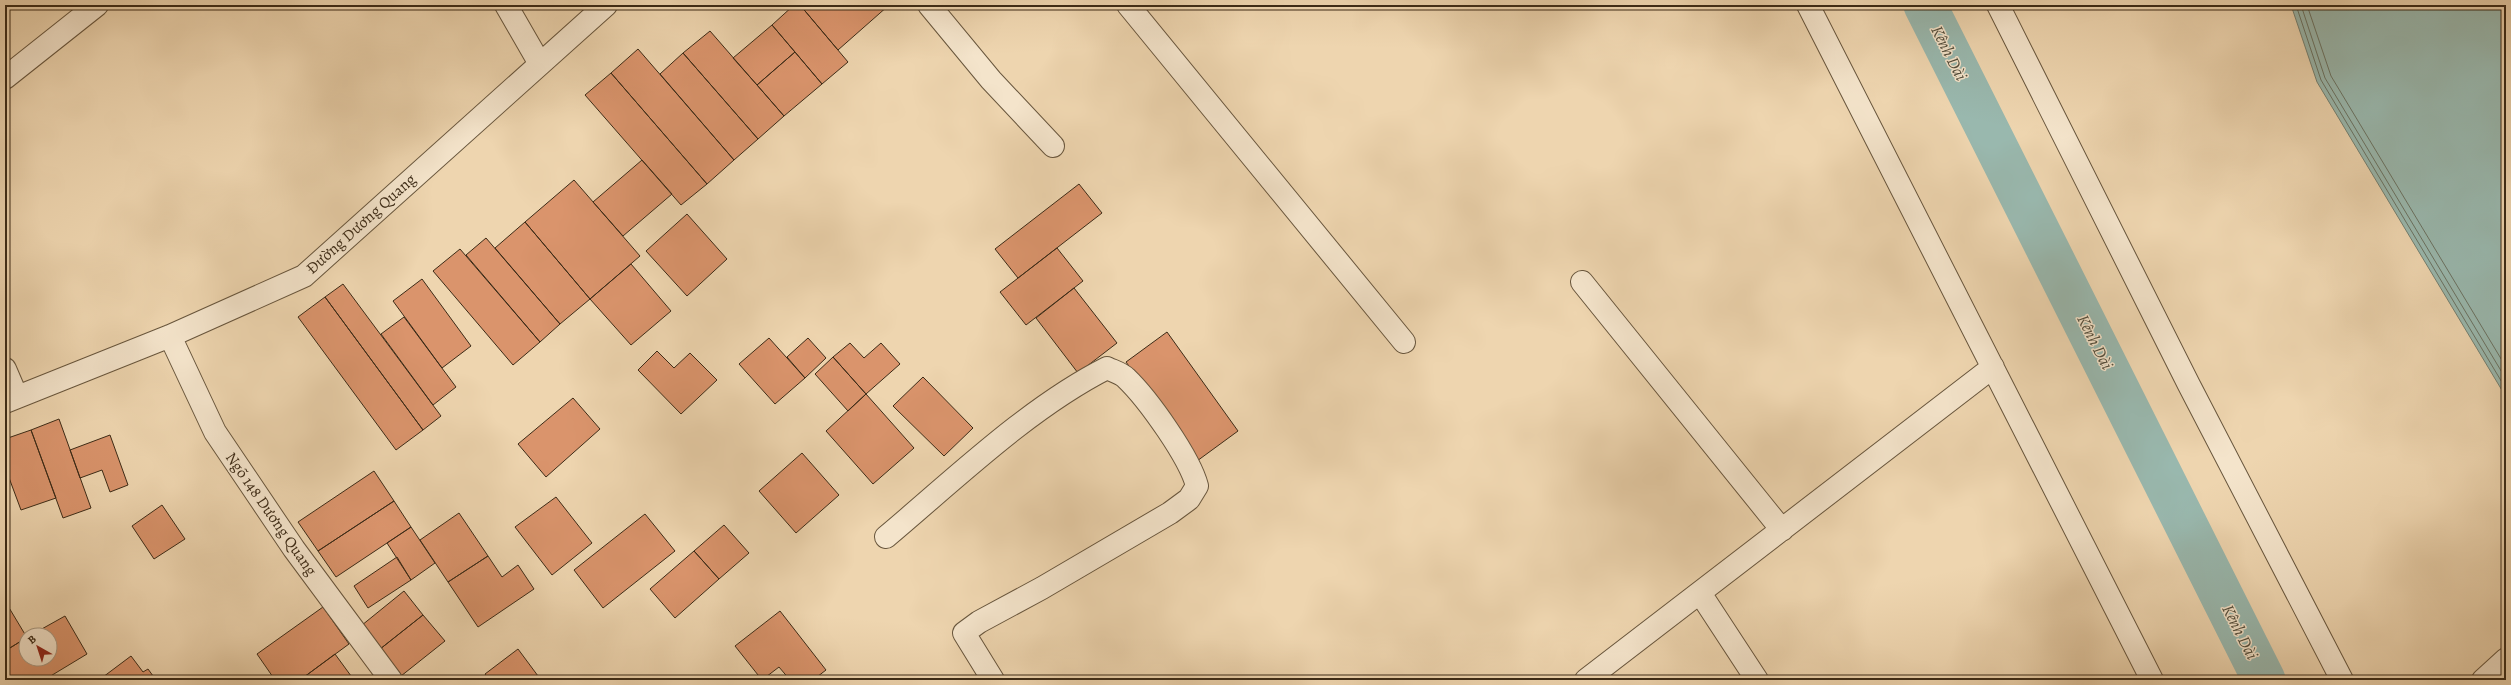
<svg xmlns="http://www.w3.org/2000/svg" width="2511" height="685" viewBox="0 0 2511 685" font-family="Alegreya,serif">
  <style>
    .water { fill: #99b8ae; stroke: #748072 }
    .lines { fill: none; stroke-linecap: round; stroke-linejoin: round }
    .shore { stroke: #6a7262; stroke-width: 1 }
    .canal { stroke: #99b8ae; stroke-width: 43 }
    .building { fill: #da946c; stroke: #3c2b17 }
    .minor-casing { stroke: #68563d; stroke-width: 24 }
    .minor { stroke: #f4e4cb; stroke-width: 22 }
    .labels { text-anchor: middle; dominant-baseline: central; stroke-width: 3; stroke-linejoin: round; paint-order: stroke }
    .street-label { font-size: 16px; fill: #3c2b17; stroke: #f4e4cb }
    .water-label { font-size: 17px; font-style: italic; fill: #534e3d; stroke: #f4e4cb }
  </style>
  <rect width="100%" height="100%" fill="#eed5af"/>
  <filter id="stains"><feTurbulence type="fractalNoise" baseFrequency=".005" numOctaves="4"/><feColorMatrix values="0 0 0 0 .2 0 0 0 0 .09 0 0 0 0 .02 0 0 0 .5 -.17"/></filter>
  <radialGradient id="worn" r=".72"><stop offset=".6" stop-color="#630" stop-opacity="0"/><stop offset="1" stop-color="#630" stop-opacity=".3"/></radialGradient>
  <path class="water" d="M2291,5L2506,6V397L2317,82Z"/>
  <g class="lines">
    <path class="shore" d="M2296,5L2321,80L2506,389
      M2301,5L2325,78L2506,379
      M2307,5L2331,76L2506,367"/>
    <path class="canal" d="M1925,5L2264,680"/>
  </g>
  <path class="building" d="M794,5H800L848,62L822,84L772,25Z
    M800,5H887L888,6L838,50Z
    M772,25L795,52L757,85L733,58Z
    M710,31L784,116L758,139L683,53Z
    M638,49L734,160L707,184L611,73Z
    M795,52L822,84L784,116L757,85Z
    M683,53L758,139L734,160L660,74Z
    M611,73L707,184L681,205L585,95Z
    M642,160L672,194L623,236L593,202Z
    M574,180L640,256L590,299L525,222Z
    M1079,184L1102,213L1018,278L995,249Z
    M687,214L727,259L687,296L646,251Z
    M525,222L590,299L560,324L495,248Z
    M486,238L560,324L540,342L466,255Z
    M1057,248L1083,281L1026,325L1000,292Z
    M460,249L540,342L513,365L433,271Z
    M631,264L671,311L631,345L590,299Z
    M422,279L471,346L442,368L393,301Z
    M343,284L441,416L423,430L325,297Z
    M1074,288L1117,343L1078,373L1036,318Z
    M325,297L423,430L396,450L298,317Z
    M404,317L456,387L433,405L381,334Z
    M1167,332L1238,431L1197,461L1126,362Z
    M769,338L805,378L775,404L739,364Z
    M808,338L826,358L805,378L787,357Z
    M850,343L864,358L881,343L900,364L866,394L833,357Z
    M657,351L674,368L690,353L717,380L681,414L638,370Z
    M833,357L866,394L848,411L815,374Z
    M923,377L973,428L944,456L893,406Z
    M866,394L914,448L873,484L826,431Z
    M573,398L600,429L546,477L518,444Z
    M59,419L91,508L63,518L31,430Z
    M31,430L56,498L21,510L5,467V439Z
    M110,435L128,485L110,492L102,470L80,478L70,450Z
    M802,453L839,495L796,533L759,491Z
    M374,471L394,501L318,551L298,522Z
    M556,497L592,543L552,575L515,527Z
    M394,501L411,527L336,577L318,551Z
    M162,505L185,539L154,559L132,526Z
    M459,513L488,556L448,582L420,540Z
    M645,514L675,551L603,608L574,570Z
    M724,525L749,553L719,579L694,551Z
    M411,527L435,563L411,580L387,543Z
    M694,551L719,579L675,618L650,589Z
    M488,556L502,577L518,565L534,589L478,627L448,582Z
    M397,557L411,580L368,608L354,586Z
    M404,591L423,615L370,657L351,634Z
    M5,601L26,636V638L5,651Z
    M323,607L349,644L300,680H275L257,654Z
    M780,611L826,670L813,680H790L779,667L762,680L735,646Z
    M423,615L445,641L396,680L370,657Z
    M65,616L87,654L44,680H5V651L26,638V659H50V635H31Z
    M518,649L541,680H489L485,674Z
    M335,654L354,680H300Z
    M131,656L143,672L148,669L156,680H99Z"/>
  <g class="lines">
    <defs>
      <path id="minor" d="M506,5L540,64
        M929,5L991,80L1053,146
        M1128,5L1404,342
        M1808,5L2152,680
        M1998,5L2189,385L2342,680
        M5,78L97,5
        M1582,282L1782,530
        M170,336L215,432L294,549L391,680
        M5,369L17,397
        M5,402L170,336L304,276L606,5
        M886,537C954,480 1028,408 1107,368C1113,371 1121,373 1126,378C1148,399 1190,458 1197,486L1189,499L1170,513L1042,588L979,622L964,633L993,680
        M1700,593L1757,680
        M1586,680L1993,367
        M2483,680L2506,659"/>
    </defs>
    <use href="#minor" class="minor-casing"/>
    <use href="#minor" class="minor"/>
  </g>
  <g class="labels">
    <g class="street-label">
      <text transform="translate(361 224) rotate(-42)">Đường Dương Quang</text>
      <text transform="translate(271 514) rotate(55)">Ngõ 148 Dương Quang</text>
    </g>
    <g class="water-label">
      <text transform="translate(1949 53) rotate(63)">Kênh Dài</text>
      <text transform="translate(2095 342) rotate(63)">Kênh Dài</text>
      <text transform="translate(2240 632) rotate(63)">Kênh Dài</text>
    </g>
  </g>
  <rect width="2511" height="685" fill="none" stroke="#eed5af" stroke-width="20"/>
  <rect x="6" y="6" width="2499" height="673" fill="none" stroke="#3c2b17" stroke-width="2"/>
  <rect x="10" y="10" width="2491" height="665" fill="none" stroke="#3c2b17"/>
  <g transform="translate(38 647) rotate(321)"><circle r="19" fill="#f4e4cb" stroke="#aa9a83"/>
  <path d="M0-3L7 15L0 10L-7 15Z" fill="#8f2418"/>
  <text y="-6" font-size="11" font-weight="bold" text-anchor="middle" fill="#3c2b17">B</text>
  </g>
  <rect width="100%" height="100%" filter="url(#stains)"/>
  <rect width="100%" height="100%" fill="url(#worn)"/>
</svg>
